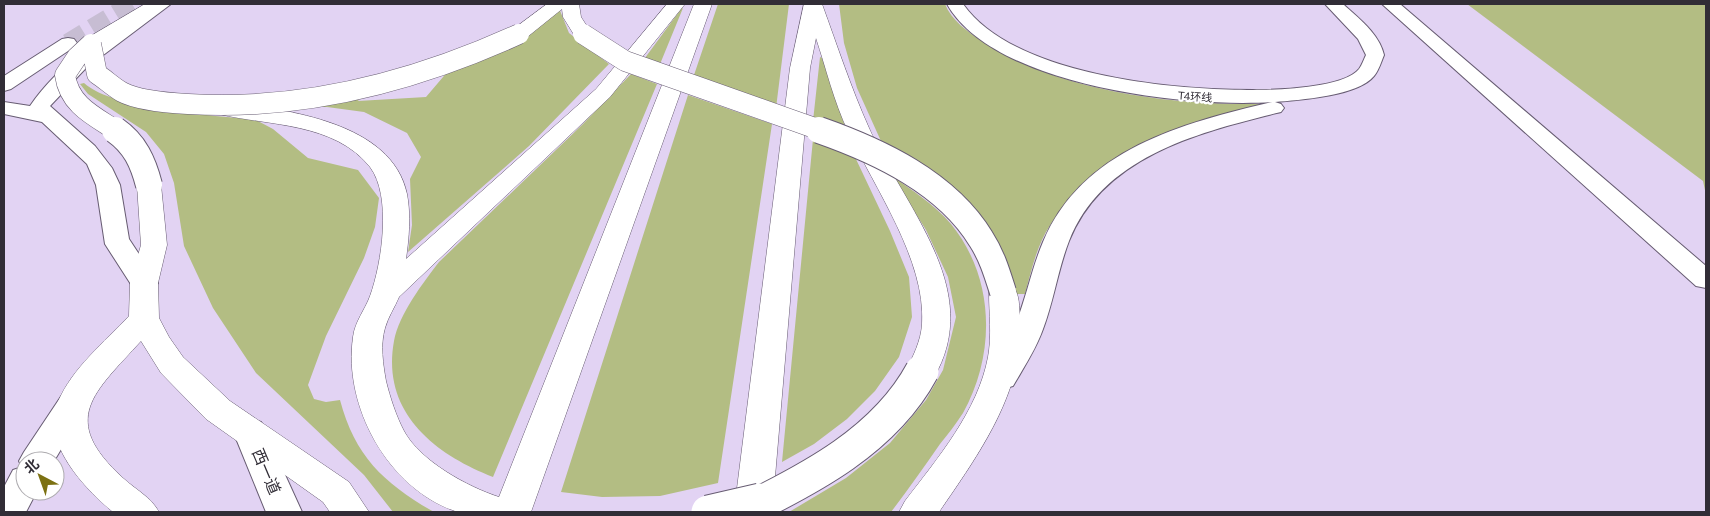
<svg xmlns="http://www.w3.org/2000/svg" width="1710" height="516" viewBox="0 0 1710 516" font-family="Commissioner,'Noto Sans SC',sans-serif">
  <style>
    .built { fill: #e2d3f3; fill-rule: evenodd }
    .green { fill: #b3bd83 }
    .lines { fill: none; stroke-linecap: round; stroke-linejoin: round }
    .minor-tunnel { stroke: #c7bdd3; stroke-width: 19; stroke-dasharray: 19 9; stroke-linecap: butt }
    .minor-casing { stroke: #675c72; stroke-width: 2 }
    .major-casing { stroke: #675c72; stroke-width: 1 }
    .minor { fill: #fff; fill-rule: evenodd }
    .major { fill: #fff; fill-rule: evenodd }
    .major-bridge-far2-casing { stroke: #675c72; stroke-width: 21; stroke-linecap: butt }
    .major-bridge-far1-casing { stroke: #675c72; stroke-width: 28; stroke-linecap: butt }
    .major-bridge-casing { stroke: #675c72; stroke-width: 35; stroke-linecap: butt }
    .major-bridge-far2 { stroke: #fff; stroke-width: 20 }
    .major-bridge-far1 { stroke: #fff; stroke-width: 26 }
    .major-bridge { stroke: #fff; stroke-width: 33 }
    .labels { text-anchor: middle; dominant-baseline: central; stroke-width: 4.5; stroke-linejoin: round; paint-order: stroke }
    .far-street-label { font-size: 11px; fill: #312d36; stroke: #fff }
    .near-street-label { font-size: 16px; fill: #312d36; stroke: #fff }
  </style>
  <rect width="100%" height="100%" fill="#ede1fa"/>
  <path class="built" d="M4,4H1706V512H4ZM25,461H55V491H25Z"/>
  <path class="green" d="M718,4H789L776,108L692,81Z
    M839,4H945C951,20 968,32 982,41C1058,91 1169,105 1258,104L1260,106C1174,124 1084,157 1042,240C1034,257 1030,276 1025,294H1016L1008,267L885,150L857,88L844,43Z
    M1467,4H1706V195L1703,181Z
    M559,8L569,33L609,64L529,146L408,252L412,225L410,179L421,157L407,133L364,112L327,107H268L365,92L358,101L426,97L449,70Z
    M683,8L658,69L642,62L681,9Z
    M820,57L822,58L848,135L813,121Z
    M631,74L657,84L493,477C434,454 381,412 394,341C399,314 423,283 439,262L583,124Z
    M84,83C114,110 214,115 256,120L273,129L308,158L358,170L379,198L375,227L364,258L326,336L308,385L314,399L326,402L340,400C355,457 385,484 434,512H393L364,475L256,373L213,308L184,246L174,183L164,154L146,132L88,94L80,84Z
    M688,95L772,124L718,483L660,496L602,497L561,492Z
    M813,139L855,157L890,231L909,277L912,317L899,357L875,391L847,419L814,444L782,462Z
    M892,176C913,191 934,204 951,224C995,278 996,354 963,413C956,424 948,434 940,444C924,467 908,490 891,512H789L846,478L890,443L926,400L943,370L956,317L948,277L926,230Z"/>
  <g class="lines">
    <path class="minor-tunnel" d="M68,43L132,4"/>
    <defs>
      <path id="minor" d="M152,4H171L86,68L50,106L95,146L112,168L120,185L129,239L158,283L154,289L144,291L134,289L105,244L96,185L87,164L42,122L4,114V102L30,106C60,62 108,32 152,4Z
        M947,4H963C1014,76 1172,90 1253,90C1276,90 1344,88 1359,69C1362,65 1364,59 1366,55L1358,39L1325,4H1343C1358,18 1379,33 1384,55C1381,62 1379,70 1374,76C1358,96 1299,100 1275,102L1281,104L1284,108L1281,112C1201,132 1103,155 1069,241C1058,269 1054,300 1043,329C1036,349 1024,367 1013,386L1002,389L991,386L987,378C996,362 1007,346 1014,328C1026,300 1031,270 1043,242C1082,149 1183,123 1272,102C1186,108 993,86 947,4Z
        M1382,4H1400L1706,266V288L1696,286Z
        M68,38L74,39L77,43L74,47L11,89L4,91V76L62,39Z
        M73,392L84,395L89,403L84,411L54,461H25V491H37L26,512H4V487L13,470L22,467L19,461L24,452L62,395Z
        M249,419L261,422L302,512H266L233,431L237,422Z"/>
      <path id="major" d="M145,4H166L98,48H84L81,44L84,40Z
        M547,4H579L581,17L592,34L590,38H576L563,17L562,9L526,38H512L510,34L512,30Z
        M667,4H685L610,97L399,297C395,307 388,317 385,328C380,345 383,364 386,381C390,397 396,416 404,431C420,461 468,487 499,497L694,4H712L531,512C516,513 467,516 455,511C388,488 343,406 353,337C355,321 365,310 370,296C382,263 392,196 370,167C334,122 269,126 219,114L216,109L219,104L227,102C287,110 392,122 407,194C411,215 409,238 406,259L596,89Z
        M804,4H822C837,45 851,88 869,128C904,208 986,290 933,379L922,382L911,379L906,371C913,356 921,341 922,324C926,260 875,189 848,131C834,102 826,68 816,38L810,68L772,512H734L790,68Z
        M149,178L158,180L161,185L167,245L158,283L159,318L169,337L183,357L230,401L349,482L369,512H330L323,502L206,419L161,373L141,341C94,393 58,419 123,478C136,490 151,497 159,512H113C85,489 40,442 58,402C72,368 105,342 129,316L130,283L141,245L137,185L140,180Z
        M1003,283L1013,286C1020,295 1019,307 1020,319C1025,391 978,455 939,512H899L905,501C937,459 978,411 988,357C992,336 989,313 989,292L993,286Z"/>
    </defs>
    <use href="#minor" class="minor-casing"/>
    <use href="#major" class="major-casing"/>
    <use href="#minor" class="minor"/>
    <use href="#major" class="major"/>
    <defs>
      <path id="major-bridge-far2" d="M583,34L625,61L823,131
        M91,44L97,74C105,79 113,87 122,92C139,101 169,103 188,104C302,111 416,81 519,34
        M91,44L77,57L65,75C69,105 94,116 117,131"/>
      <path id="major-bridge-far1" d="M115,130C135,144 143,162 149,185
        M819,130C879,151 947,183 981,239C992,256 997,273 1003,292"/>
      <path id="major-bridge" d="M708,512L760,500
        M742,512C810,479 885,440 922,371"/>
    </defs>
    <use href="#major-bridge-far2" class="major-bridge-far2-casing"/>
    <use href="#major-bridge-far1" class="major-bridge-far1-casing"/>
    <use href="#major-bridge" class="major-bridge-casing"/>
    <use href="#major-bridge-far2" class="major-bridge-far2"/>
    <use href="#major-bridge-far1" class="major-bridge-far1"/>
    <use href="#major-bridge" class="major-bridge"/>
  </g>
  <g class="labels">
    <g class="far-street-label">
      <text transform="translate(1195 96) rotate(4)">T4环线</text>
    </g>
    <g class="near-street-label">
      <text transform="translate(267 471) rotate(67)">西一道</text>
    </g>
  </g>
  <rect width="1710" height="516" fill="none" stroke="#312d36" stroke-width="10"/>
  <g transform="translate(40 476) rotate(319)"><circle r="24" fill="#ffffff" stroke="#adabaf"/>
  <path d="M0-4L9 19L0 12L-9 19Z" fill="#7c7112"/>
  <text y="-8" font-size="14" font-weight="bold" text-anchor="middle" fill="#312d36">北</text>
  </g>
</svg>
